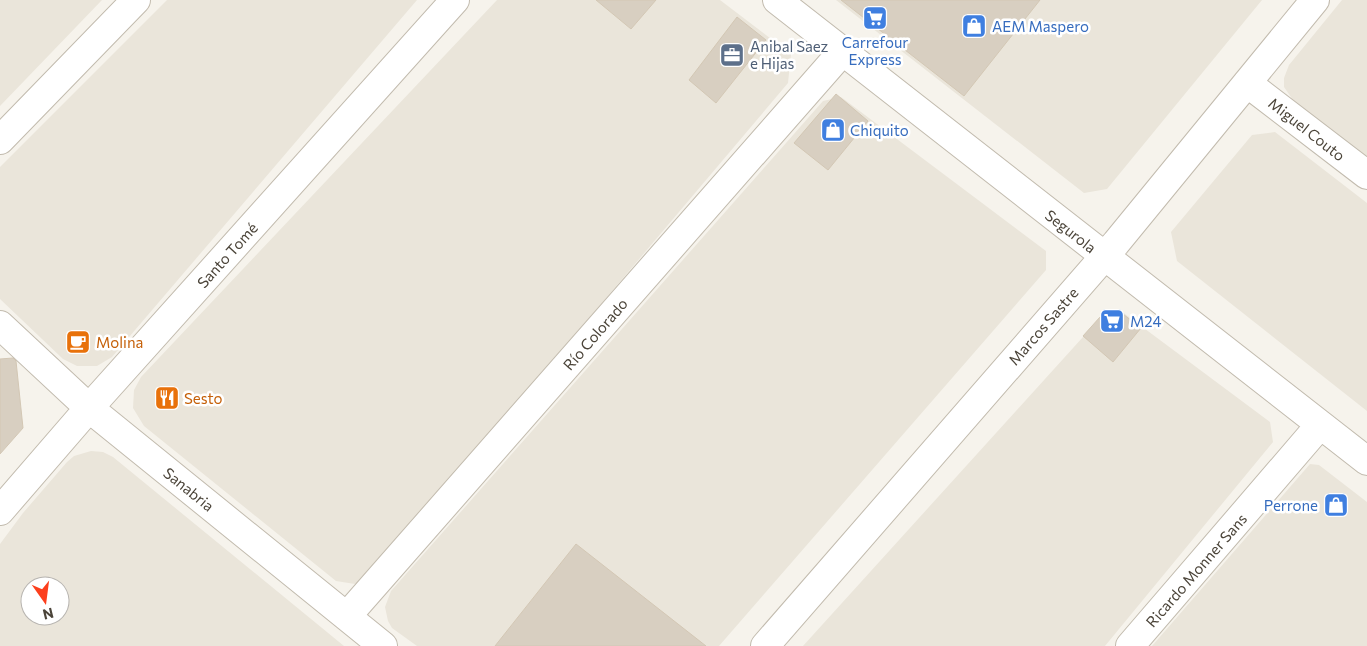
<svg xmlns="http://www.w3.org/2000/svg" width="1367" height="646" viewBox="0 0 1367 646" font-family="Commissioner,sans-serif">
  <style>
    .residential { fill: #eae5da; fill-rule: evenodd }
    .building { fill: #d8cfc1; stroke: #d3c7b4 }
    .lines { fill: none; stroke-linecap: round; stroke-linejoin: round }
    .minor-casing { stroke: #c2bbae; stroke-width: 30 }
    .minor { stroke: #fff; stroke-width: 28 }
    .labels { text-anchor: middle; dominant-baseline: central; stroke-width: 5; stroke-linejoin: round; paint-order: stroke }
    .shop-label { font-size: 15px; fill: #366cbe; stroke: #fff; text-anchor: start }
    .service-label { font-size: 15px; fill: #4e5e75; stroke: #fff; text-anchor: start }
    .street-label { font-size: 15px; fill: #4b4439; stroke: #fff }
    .food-label { font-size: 15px; fill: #c56008; stroke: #fff; text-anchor: start }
  </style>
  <rect width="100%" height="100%" fill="#f6f3ec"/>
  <path class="residential" d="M0,0H102L0,106Z
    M167,0H417L112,357L97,366H77L63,359L0,299V167Z
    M497,0H720L791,54L788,83L372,575L355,584L336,581L144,426L133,408L134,390L141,377Z
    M836,0H1262L1107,189L1084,193Z
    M1342,0H1367V158L1293,100L1284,87V78L1289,65Z
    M841,97L1046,251V270L719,646H417L392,628L388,621L385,607L391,591L823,101Z
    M1275,132L1367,203V411L1177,261L1171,232L1252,135Z
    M1121,311L1270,422L1273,442L1105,646H803L1102,316Z
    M91,451L103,452L113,457L344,646H0V544L23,513L67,462L74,456ZM30,586H60V616H30Z
    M1310,464L1319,465L1367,502V646H1152Z"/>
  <path class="building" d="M596,0H656L631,29Z
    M841,0H1040L964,96Z
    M737,17L766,40L716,103L689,80Z
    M836,94L868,121L828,170L794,143Z
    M1119,311L1141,328L1113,362L1083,336L1100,317Z
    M13,358L16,361L23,428L0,454V359Z
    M576,544L706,646H495Z"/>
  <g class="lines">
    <defs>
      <path id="minor" d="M777,0L1367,461
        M1247,83L1367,175
        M0,140L136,0
        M0,325L89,408L383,646
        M0,511L89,408L455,0
        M347,616L842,52
        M765,646L1116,243L1315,0
        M1130,646L1320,425"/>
    </defs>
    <use href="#minor" class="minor-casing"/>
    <use href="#minor" class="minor"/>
  </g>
  <defs>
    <symbol id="supermarket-square" viewBox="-11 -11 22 22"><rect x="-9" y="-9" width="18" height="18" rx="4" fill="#3f7fe0" stroke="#fff"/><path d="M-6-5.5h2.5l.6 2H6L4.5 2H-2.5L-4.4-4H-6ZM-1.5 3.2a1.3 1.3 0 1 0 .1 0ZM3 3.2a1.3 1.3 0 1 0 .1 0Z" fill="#fff"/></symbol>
    <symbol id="shop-square" viewBox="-11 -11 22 22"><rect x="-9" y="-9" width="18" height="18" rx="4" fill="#3f7fe0" stroke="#fff"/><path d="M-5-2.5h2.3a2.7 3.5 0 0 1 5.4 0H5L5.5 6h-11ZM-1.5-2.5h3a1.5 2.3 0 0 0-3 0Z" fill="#fff"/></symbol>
    <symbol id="office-square" viewBox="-11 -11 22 22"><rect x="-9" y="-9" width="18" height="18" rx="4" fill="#5c6f8a" stroke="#fff"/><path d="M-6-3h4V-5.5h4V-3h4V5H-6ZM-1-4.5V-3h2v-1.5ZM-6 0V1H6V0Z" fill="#fff"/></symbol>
    <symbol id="cafe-square" viewBox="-11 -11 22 22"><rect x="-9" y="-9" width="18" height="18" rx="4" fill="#e8710a" stroke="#fff"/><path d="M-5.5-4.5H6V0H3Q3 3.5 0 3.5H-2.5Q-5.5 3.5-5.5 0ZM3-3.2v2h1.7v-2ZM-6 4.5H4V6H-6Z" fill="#fff"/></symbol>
    <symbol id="restaurant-square" viewBox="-11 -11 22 22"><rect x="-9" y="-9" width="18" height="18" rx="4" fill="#e8710a" stroke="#fff"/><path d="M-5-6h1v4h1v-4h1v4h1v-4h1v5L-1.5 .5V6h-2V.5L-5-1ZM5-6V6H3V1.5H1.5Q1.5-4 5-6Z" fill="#fff"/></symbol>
  </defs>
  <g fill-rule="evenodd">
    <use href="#supermarket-square" x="861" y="4" width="28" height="28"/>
    <use href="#shop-square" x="960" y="12" width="28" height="28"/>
    <use href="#office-square" x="718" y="41" width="28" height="28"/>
    <use href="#shop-square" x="819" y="116" width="28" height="28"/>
    <use href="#supermarket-square" x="1098" y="307" width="28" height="28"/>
    <use href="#cafe-square" x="64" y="328" width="28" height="28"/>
    <use href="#restaurant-square" x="153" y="384" width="28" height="28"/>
    <use href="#shop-square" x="1322" y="491" width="28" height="28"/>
  </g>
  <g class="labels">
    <g class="shop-label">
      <text x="992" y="26">AEM Maspero</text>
      <text x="875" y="42" text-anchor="middle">Carrefour<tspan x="875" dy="17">Express</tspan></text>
      <text x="850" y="130">Chiquito</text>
      <text x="1130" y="321">M24</text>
      <text x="1318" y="505" text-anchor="end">Perrone</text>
    </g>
    <g class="service-label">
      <text x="750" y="46">Anibal Saez<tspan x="750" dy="17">e Hijas</tspan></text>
    </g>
    <g class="street-label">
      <text transform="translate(1307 129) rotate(38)">Miguel Couto</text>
      <text transform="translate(1071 231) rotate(38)">Segurola</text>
      <text transform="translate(227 255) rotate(-48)">Santo Tomé</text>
      <text transform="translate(1043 326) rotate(-49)">Marcos Sastre</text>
      <text transform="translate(595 334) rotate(-49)">Río Colorado</text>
      <text transform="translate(189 489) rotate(39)">Sanabria</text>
      <text transform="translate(1196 570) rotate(-49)">Ricardo Monner Sans</text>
    </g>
    <g class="food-label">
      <text x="96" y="342">Molina</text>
      <text x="184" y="398">Sesto</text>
    </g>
  </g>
  <g transform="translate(45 601) rotate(166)"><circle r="24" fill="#ffffff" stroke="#b7b4b0"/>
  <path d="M0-4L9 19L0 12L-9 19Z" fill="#fc3f1d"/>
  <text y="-8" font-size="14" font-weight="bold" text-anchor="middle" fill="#4b4439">N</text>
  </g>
</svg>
